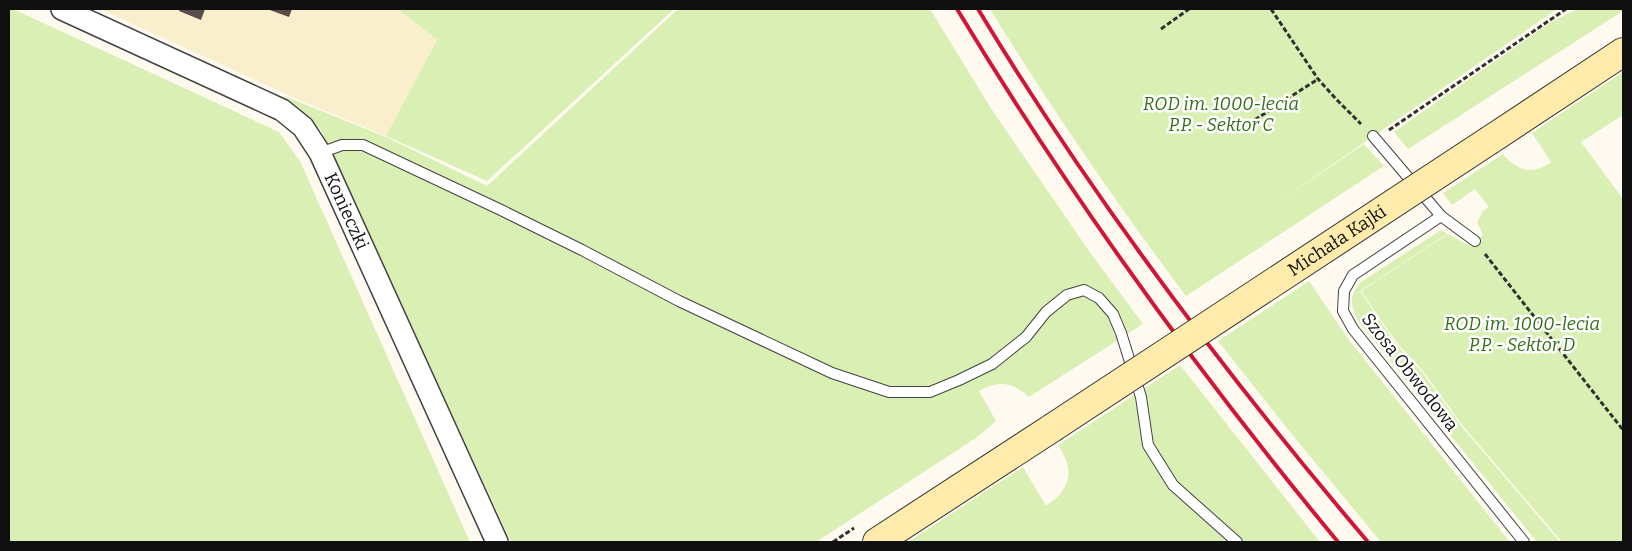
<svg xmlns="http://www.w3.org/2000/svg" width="1632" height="551" viewBox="0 0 1632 551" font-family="Bitter,serif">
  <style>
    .farmland { fill: #f9efcc }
    .green { fill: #daefb4 }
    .building { fill: #594d4a }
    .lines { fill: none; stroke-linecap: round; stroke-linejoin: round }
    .lane-casing { stroke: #424242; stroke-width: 12 }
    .street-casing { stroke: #424242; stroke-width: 24 }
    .secondary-casing { stroke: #313131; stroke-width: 30 }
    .path { stroke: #313131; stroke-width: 3; stroke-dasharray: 5 2.5; stroke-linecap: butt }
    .lane { stroke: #fff; stroke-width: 10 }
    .street { stroke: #fff; stroke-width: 21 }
    .secondary { stroke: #ffebab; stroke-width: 28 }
    .rail { stroke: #cf1637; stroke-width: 4 }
    .secondary-bridge-casing { stroke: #313131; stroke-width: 30; stroke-linecap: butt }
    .secondary-bridge { stroke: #ffebab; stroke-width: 28 }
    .labels { text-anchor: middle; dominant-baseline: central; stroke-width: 5; stroke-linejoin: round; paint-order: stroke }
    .park-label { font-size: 18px; font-style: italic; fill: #346e17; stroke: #fff }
    .street-label { font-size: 18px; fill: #0f0f0f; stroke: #fff }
  </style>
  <rect width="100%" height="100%" fill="#fffaf0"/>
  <path class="farmland" d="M100,9H393L402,12L437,40L386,136L292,97Z"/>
  <path class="green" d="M9,9H13L279,132L300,161L470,542H9Z
    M393,9H674L487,181L386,136L437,40L402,12Z
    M678,9H930L992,110L1089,251L1143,324L1029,397C1012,382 999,380 979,391L996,421L976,438L816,542H511L321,130L284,96L386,137L487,186Z
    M990,9H1557L1271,207L1364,144L1384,166L1186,296C1116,203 1051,108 990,9Z
    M1577,9H1623V11L1408,149L1394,132L1551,22Z
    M1623,72V115L1581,142L1623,199V542H1562L1463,426L1423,371L1397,343L1361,291L1448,234L1470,246L1483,235L1477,222L1483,211L1489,207L1475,189L1452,205L1443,193L1503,154C1516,170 1533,176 1551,162L1532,133Z
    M1441,230L1447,234L1360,291L1396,344L1422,372L1462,427L1560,542H1537L1358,321C1350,302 1348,298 1361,282Z
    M1309,281L1349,340L1510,542H1381L1294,437L1218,341Z
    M1180,365L1320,542H908L1023,467L1046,506C1051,502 1058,498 1061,493C1074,476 1068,461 1058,445Z"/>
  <path class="building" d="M180,9H205L201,20L179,11Z
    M267,9H292L289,17Z"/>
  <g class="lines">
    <defs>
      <path id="lane" d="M1373,136L1441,216L1475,241
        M320,153L342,145H363L501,210L582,250L679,301L832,373L889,392H930L959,380L992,364L1026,337L1046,312L1067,295L1084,290L1099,298L1113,314L1121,333L1141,397L1148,445L1173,485L1237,542
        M1441,216L1353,275L1344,291L1343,311L1353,329L1524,542"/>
      <g id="street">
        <path id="s1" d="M62,9L282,110L303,127L320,153L497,542"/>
      </g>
      <path id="secondary" d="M1490,140L1623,52
        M877,542L1052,428"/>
    </defs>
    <use href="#lane" class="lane-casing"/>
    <use href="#street" class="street-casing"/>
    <use href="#secondary" class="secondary-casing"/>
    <path class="path" d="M1271,9L1318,79L1336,99L1361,124
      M1161,29L1189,9
      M1389,130L1566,9
      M1236,132L1318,79
      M1485,254L1623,430
      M833,542L854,528"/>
    <use href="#lane" class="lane"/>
    <use href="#street" class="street"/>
    <use href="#secondary" class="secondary"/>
    <path class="rail" d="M957,9C1070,196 1199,374 1338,542
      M978,9C1092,198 1225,374 1368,542"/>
    <defs>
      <g id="secondary-bridge">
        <path id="s2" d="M1052,428L1490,140"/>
      </g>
    </defs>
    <use href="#secondary-bridge" class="secondary-bridge-casing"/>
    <use href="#secondary-bridge" class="secondary-bridge"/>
  </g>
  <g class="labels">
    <g class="park-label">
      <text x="1221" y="104">ROD im. 1000-lecia<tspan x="1221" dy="21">P.P. - Sektor C</tspan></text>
      <text x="1522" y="324">ROD im. 1000-lecia<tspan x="1522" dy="21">P.P. - Sektor D</tspan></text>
    </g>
    <g class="street-label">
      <text stroke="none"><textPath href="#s1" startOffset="364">Konieczki</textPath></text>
      <text stroke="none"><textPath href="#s2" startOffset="341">Michała Kajki</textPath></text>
      <text transform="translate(1410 372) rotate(52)">Szosa Obwodowa</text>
    </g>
  </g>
  <rect width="1632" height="551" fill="none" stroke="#0f0f0f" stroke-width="20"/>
</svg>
